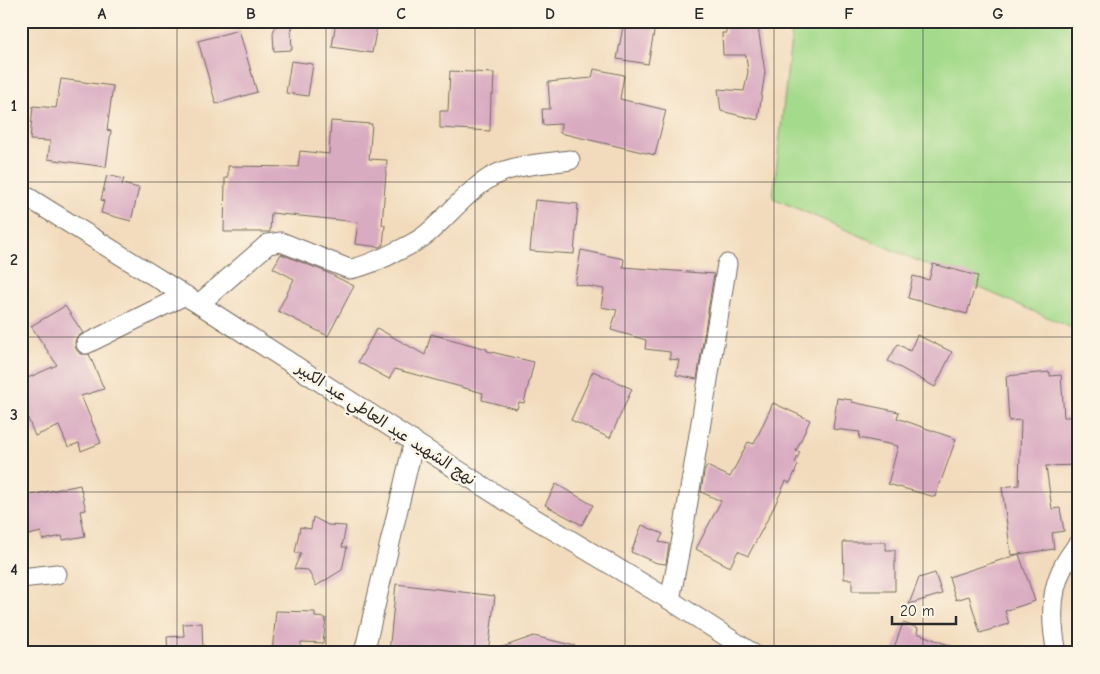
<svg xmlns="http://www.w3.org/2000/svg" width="1100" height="674" viewBox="0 0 1100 674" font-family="'Comic Neue','Playpen Sans Arabic',sans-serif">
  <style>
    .green { fill: #a4da8b; stroke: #68825b }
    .building { fill: #d9abc1 }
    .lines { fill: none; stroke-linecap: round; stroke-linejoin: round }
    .minor-casing { stroke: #71695e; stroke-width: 21 }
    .minor { stroke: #fff; stroke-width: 19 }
    .grid { fill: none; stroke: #2b2b2b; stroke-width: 1; stroke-opacity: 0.55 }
    .labels { text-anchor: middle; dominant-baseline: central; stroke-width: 5; stroke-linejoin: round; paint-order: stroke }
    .street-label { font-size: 16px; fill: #2b2b2b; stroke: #fcf5e5 }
    .neatline { fill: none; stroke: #2b2b2b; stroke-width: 2 }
    .grid-label { font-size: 16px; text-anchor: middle; font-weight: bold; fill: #2b2b2b }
  </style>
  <rect width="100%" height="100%" fill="#fcf5e5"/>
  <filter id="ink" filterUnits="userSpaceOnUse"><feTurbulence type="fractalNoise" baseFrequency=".02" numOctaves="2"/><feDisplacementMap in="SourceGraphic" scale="10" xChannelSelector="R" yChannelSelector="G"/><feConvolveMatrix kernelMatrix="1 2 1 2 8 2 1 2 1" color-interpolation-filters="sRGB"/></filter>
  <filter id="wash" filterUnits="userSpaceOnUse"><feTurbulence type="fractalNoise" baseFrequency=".0096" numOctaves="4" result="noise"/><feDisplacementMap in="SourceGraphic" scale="20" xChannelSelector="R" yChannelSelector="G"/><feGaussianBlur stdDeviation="1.12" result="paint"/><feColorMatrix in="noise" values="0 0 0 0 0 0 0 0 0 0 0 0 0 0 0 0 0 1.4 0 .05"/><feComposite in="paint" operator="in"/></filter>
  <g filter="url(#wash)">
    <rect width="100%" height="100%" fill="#f2dbbc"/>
    <path class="green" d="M793,21H1079V331L773,198Z"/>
    <g id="blocks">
      <path class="building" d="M277,21H295L291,31L292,50L274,51L273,33Z
        M336,21H378L372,53L332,47Z
        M624,21H656L648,64L617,59Z
        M757,21L765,72L758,120L721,111L718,89L744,91L748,72L746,55H723L722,33H726V22Z
        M239,30L257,92L216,104L198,41Z
        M291,61L313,64L308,96L286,93Z
        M594,69L624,75L620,99L666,110L655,155L560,133L561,124L543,125L542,109H550L548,82L592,78Z
        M450,71L494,73L493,95H491L490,131L440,128V111H448Z
        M61,79L113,86L107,130L111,131L106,167L48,159L50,141L30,140L33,106L56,108Z
        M331,121L372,124L369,159L387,160L382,225H385L383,245L380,247L355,244L358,222L271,213L270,232H224L225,178H228V166L298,167L300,151L329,154Z
        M107,175L124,179L122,184L139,188L131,221L101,213L104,201L101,200Z
        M535,200L578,204L574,254L530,251Z
        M581,250L624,259L623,267L714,274L697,379L676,375L679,360L670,359V352L645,349L646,340L611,330L617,310L601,307L604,289L575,284Z
        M281,254L324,271L354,286L328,336L278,311L294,279L273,268Z
        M933,264L978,276L967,314L908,298L913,276L929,280Z
        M65,306L83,333L76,338L75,343L76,349L80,354H89L104,389L81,396L101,443L81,451L79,443L68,447L59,426L35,436L21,401V381L57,365L31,326Z
        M377,328L425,355L431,334L487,349V351L534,362L524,403L519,402L517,409L482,400L483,393L395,369L389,379L358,362Z
        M917,335L952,352L935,387L888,361L898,344L910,351Z
        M593,371L632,389L610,438L571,420Z
        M1050,372V376L1061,375L1064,417H1079V465L1046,466L1052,509L1060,508L1064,531L1052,533L1054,549L1011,555L1002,487L1019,485L1021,420L1009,421L1006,376Z
        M837,398L852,400V402L899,412L897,418L956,439L940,484H939L935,497L888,484L898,446L859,438L860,432L833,429Z
        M773,403L810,420L796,451L800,452L795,463L798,465L790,483L786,481L774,507L748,556L738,551L730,567L696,549L721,501L701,492L704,472L707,466L730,477L748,442L754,444Z
        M556,484L593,505L582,525L545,505Z
        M80,485L86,510L80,511L85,536L63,540L62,536L43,540L41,532L21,537V497Z
        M313,517L328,525L346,526L342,547H347L342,570L316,586L308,570L294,569L301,553H295L300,527L311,529Z
        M642,525L663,534L659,542L669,544L666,564L657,563L631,552Z
        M843,542H886V550H895V591H852V579H844Z
        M1019,554L1035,601L1005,611L1009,624L980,633L969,596L956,600L949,577Z
        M935,573L942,594L909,604L919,578Z
        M396,584L495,596L488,653H389Z
        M276,611L315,612V617L326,618L323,643L301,642L300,653H272Z
        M202,623L203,653H168L167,637L184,636L183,624Z
        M903,623L918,628L917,633L964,651V653H892Z
        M534,636L575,646L574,653H495L494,650Z"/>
    </g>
  </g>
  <g filter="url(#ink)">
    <use href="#blocks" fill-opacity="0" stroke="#71695e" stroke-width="1"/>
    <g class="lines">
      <defs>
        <path id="minor" d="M21,193L199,304L517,508L670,600L752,653
          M199,304L268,244L281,242L349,269C361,268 373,262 385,257C399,250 417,243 428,233C448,216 464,195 485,181C508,164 543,164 570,160
          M86,344L185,295
          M21,578L57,574
          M670,600L682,538L727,264
          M364,653L414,441
          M1057,653C1051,624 1049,592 1064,565C1068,557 1074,550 1079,542"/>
      </defs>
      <use href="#minor" class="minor-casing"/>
      <use href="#minor" class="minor"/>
    </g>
  </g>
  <path class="grid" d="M177,21V653M326,21V653M475,21V653M625,21V653M774,21V653M923,21V653M21,182H1079M21,337H1079M21,492H1079"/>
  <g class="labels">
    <g class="street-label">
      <text transform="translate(386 424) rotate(33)">نهج الشهيد عبد العاطي عبد الكبير</text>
    </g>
  </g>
  <rect width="1100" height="674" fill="none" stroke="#fcf5e5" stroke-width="55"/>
  <path d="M892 616v8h64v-8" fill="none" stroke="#2b2b2b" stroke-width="2.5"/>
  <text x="900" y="616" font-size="15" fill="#2b2b2b" stroke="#fcf5e5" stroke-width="4" paint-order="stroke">20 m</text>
  <rect x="28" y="28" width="1044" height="618" class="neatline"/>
  <g class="grid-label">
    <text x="102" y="19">A</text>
    <text x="251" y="19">B</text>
    <text x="401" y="19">C</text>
    <text x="550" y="19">D</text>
    <text x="699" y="19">E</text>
    <text x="849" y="19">F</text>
    <text x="998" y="19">G</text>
    <text x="14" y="111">1</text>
    <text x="14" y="265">2</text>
    <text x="14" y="420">3</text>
    <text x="14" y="575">4</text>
  </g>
</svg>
